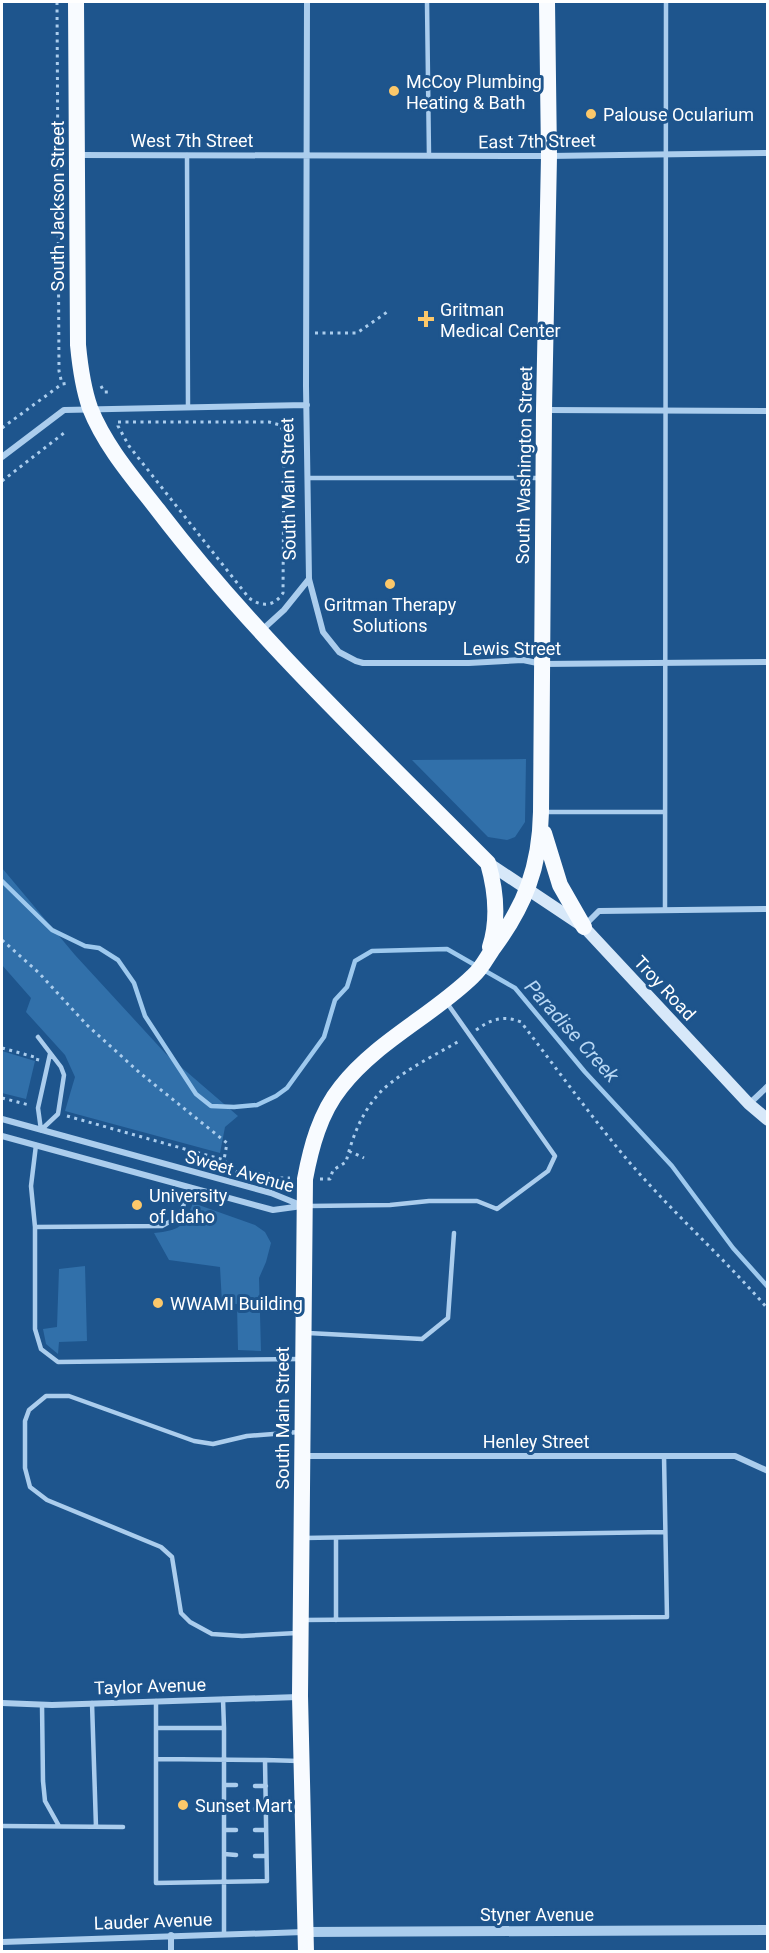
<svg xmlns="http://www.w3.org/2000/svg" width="769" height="1953" viewBox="0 0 769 1953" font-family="Roboto,sans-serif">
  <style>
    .green { fill: #3170aa }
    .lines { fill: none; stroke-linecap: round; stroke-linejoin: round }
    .stream { stroke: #9ec9ee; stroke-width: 4.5 }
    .path { stroke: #abcded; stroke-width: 3; stroke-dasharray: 3 4.5; stroke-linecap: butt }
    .service { stroke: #abcded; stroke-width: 4.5 }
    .minor { stroke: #abcded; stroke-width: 6 }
    .tertiary { stroke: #abcded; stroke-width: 10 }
    .secondary { stroke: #d7e8f9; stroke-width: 12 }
    .trunk { stroke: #f8fbff; stroke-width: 16 }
    .poi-dot { fill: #fcc86a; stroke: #1e558d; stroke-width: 2 }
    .labels { text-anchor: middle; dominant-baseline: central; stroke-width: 6; stroke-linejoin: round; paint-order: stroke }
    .poi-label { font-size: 18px; fill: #fff; stroke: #1e558d; text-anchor: start }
    .street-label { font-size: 18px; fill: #fff; stroke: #1e558d }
    .water-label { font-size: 20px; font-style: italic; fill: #b7d7f4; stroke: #1e558d }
  </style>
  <rect width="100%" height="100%" fill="#1e558d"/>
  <path class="green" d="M526,759L525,822L515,837L507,840L488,837L412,760Z
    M2,868L75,955L166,1054L238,1116L225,1127L220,1153L65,1111L75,1077L65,1055L26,1012L31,998L2,965Z
    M2,1051L35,1061L26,1099L2,1093Z
    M193,1203L255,1225L265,1232L271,1243L266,1262L259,1278L261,1351L238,1350L237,1304L222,1303L220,1267L169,1260L154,1233C180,1230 183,1228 193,1203Z
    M85,1266L87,1341L59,1342L58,1354L46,1344L43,1329L57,1327L59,1269Z"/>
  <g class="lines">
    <path class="stream" d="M2,881L52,930L85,946L99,948L118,960L134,983L145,1016L196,1094L211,1106L234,1107L257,1105L276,1096L287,1088L324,1037L335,1000L347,987L355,961L372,951L447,949L515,988L585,1072L672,1166L733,1248L768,1287"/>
    <path class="path" d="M57,2L59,371L62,384
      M315,333H357L390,310
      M101,386L104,392H109
      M118,422H269L280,425L284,433L283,593C274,607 261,607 249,598L129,446L118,426Z
      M2,428L62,384L69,383
      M2,481L64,433
      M2,940L39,973L87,1025L140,1073L227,1143L224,1160L231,1169L237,1172
      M476,1030C491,1019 504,1015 521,1022C557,1069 592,1118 630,1163C674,1214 724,1258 768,1309
      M2,1048L38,1058L37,1062
      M2,1098L29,1105
      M67,1116L224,1160
      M349,1151L364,1158
      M254,1177H260L268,1173L271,1178H290
      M320,1179H330L333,1170L346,1162C353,1134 365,1104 388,1085C410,1067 437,1054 461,1040"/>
    <path class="service" d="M427,2L429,156
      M187,155L188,407
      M308,478H539
      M544,812H665
      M665,910L666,2
      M38,1037L61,1067L64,1075L58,1114L41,1130
      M41,1130L38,1108L50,1054
      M189,1188L180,1216L162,1226L35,1227V1329L41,1349L58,1362L301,1359
      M309,1206L390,1205L429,1201H477L497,1209L548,1171L555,1156L447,1003
      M35,1227L31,1186L36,1145
      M308,1333L422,1339L448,1318L454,1233
      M304,1538L665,1532
      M336,1538V1620
      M303,1620L667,1617L664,1456
      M297,1633L242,1636L212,1634L190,1622L181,1613L172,1557L161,1547L47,1500L30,1487L25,1468V1421L29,1410L46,1396H69L194,1441L213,1444L247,1436L299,1432
      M156,1701V1728H224L223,1699
      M92,1703L96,1827
      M42,1705L43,1781L45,1801L59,1826
      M156,1728V1883L267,1881L265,1760L156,1759
      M224,1728V1934
      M265,1760L299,1761
      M224,1785H236
      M255,1786H266
      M224,1809H236
      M255,1809H266
      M2,1826L123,1827
      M224,1830H236
      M255,1830H266
      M224,1854L236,1855
      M255,1856H266"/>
    <path class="minor" d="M307,2L306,386L309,579L323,632L339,652L356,661L363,663H469L523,660L542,664L768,662
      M78,155L549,156L768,153
      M546,410L768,411
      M2,457L64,410L307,405
      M262,630L284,610L309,579
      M585,925L599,911L768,909
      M749,1104L768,1086
      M2,1119L271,1193L303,1206
      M2,1136L273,1210L302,1206
      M304,1456H735L768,1471
      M2,1703L52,1705L298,1697
      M171,1935V1952
      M2,1942L304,1932"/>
    <path class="tertiary" d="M306,1932L768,1930"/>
    <path class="secondary" d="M488,863L584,927L749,1104L768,1120"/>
    <path class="trunk" d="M76,2L78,345C80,366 83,388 90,408C105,446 133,478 158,510C256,638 375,749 488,863C496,891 499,919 490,947
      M544,833L560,885L584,927
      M306,1952L300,1696L305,1179C311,1147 320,1113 341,1087C377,1041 432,1016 473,976C481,969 486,959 492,950C525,906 540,867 541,812L544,410L549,156L547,2"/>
  </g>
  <g class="poi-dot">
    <circle cx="394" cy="91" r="6"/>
    <circle cx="591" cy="114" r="6"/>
    <path d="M423 310h6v6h6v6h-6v6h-6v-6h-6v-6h6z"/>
    <circle cx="390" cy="584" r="6"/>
    <circle cx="137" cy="1205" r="6"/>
    <circle cx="158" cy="1303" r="6"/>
    <circle cx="183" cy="1805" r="6"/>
  </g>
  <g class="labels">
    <g class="poi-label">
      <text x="406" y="81">McCoy Plumbing<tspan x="406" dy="21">Heating &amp; Bath</tspan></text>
      <text x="603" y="114">Palouse Ocularium</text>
      <text x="440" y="309">Gritman<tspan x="440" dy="21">Medical Center</tspan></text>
      <text x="390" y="604" text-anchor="middle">Gritman Therapy<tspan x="390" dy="21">Solutions</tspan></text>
      <text x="149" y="1195">University<tspan x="149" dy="21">of Idaho</tspan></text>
      <text x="170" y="1303">WWAMI Building</text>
      <text x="195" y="1805">Sunset Mart</text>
    </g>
    <g class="street-label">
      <text x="192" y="140">West 7th Street</text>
      <text transform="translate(537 141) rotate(-1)">East 7th Street</text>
      <text transform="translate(57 206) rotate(-90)">South Jackson Street</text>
      <text transform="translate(524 465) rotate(-89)">South Washington Street</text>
      <text transform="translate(288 489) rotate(-91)">South Main Street</text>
      <text x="512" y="648">Lewis Street</text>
      <text transform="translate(665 988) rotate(47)">Troy Road</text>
      <text transform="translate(240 1171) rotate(16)">Sweet Avenue</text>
      <text transform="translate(282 1418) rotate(-90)">South Main Street</text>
      <text x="536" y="1441">Henley Street</text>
      <text transform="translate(150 1686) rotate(-2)">Taylor Avenue</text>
      <text x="537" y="1914">Styner Avenue</text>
      <text transform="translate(153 1921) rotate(-2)">Lauder Avenue</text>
    </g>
    <g class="water-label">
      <text transform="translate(572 1031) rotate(48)">Paradise Creek</text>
    </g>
  </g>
  <rect width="769" height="1953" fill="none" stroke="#ffffff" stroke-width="6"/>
</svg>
